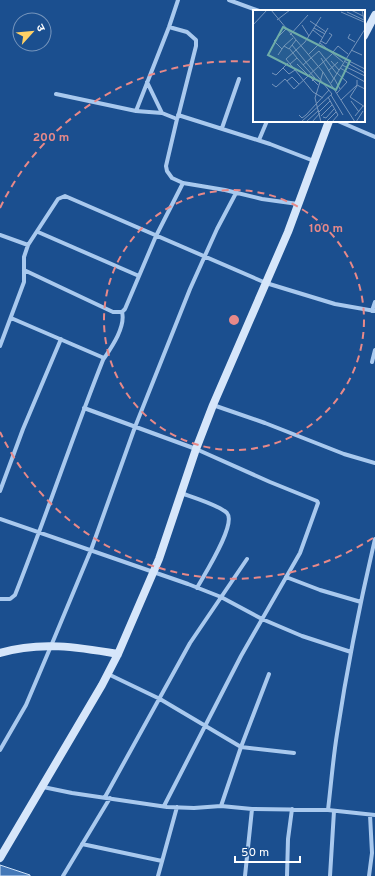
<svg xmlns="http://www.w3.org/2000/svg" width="375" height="876" viewBox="0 0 375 876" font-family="Overpass,'Noto Sans Devanagari',sans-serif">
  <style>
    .building { fill: #4478b7; stroke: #cfe3fa }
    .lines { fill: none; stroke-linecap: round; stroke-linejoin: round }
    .street { stroke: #a9c9ee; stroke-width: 4 }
    .secondary { stroke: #d6e6fa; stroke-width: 8 }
    .ring { fill: none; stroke: #e88989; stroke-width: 2; stroke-dasharray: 7 5 }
    .inset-road { fill: none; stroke: #7695bc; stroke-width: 1 }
    .view { fill: #6fada8; fill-opacity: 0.15; stroke: #6fada8; stroke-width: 2 }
    .inset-edge { fill: none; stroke: #fff; stroke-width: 2 }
    .centre { fill: #e88989; stroke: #1b4f8f; stroke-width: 2 }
    .ring-label { font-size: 12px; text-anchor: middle; font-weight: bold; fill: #e88989; stroke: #1b4f8f; stroke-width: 3; stroke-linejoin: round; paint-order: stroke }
  </style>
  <rect width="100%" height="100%" fill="#1b4f8f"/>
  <path class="building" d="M0,865L30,875V876H0Z"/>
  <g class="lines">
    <path class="street" d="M229,0L259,11
      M169,27L187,32L196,40V46L178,117
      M147,82L162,113
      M56,94L136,111L162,113L177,119L166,166L167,171L172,178L183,183L225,190L262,199L298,204
      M136,111L169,27L178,0
      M178,115L270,144L314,161
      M338,121L375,137
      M222,128L239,79
      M259,140L267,121
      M38,232L139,276
      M0,235L28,245
      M24,270L113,312H122L125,309L156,236L183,183
      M372,311L375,302
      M11,318L104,358
      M0,346L24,282V257L28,245L58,199L65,196L266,283L335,304L375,311
      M372,362L375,350
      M213,405L265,423L344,454L375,463
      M84,408L196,449L270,482L317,501L318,503L300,553L241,656L164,806
      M0,491L23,429L61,339
      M181,493C192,497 219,505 227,513C237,524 204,575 197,588
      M0,519L188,584L221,597L262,619L302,636L351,652
      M286,577L320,590L361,602
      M0,599H10L15,595C46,517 72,438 103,360C111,348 126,327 122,312
      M108,674L160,699L241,747L294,753
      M0,750L26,705L51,646L91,550L135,427L190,289L217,229L236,193
      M43,787L72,793L167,807L194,808L221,806L252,809L328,810L375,815
      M105,797L190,643L247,559
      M221,806L241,747L269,674
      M328,810C331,785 333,759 337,734C347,668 360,603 375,539
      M82,844L162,861
      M63,876L110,798
      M158,876L177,807
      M245,876L252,809
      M287,876L288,839L292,809
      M330,876L334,811
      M369,876L372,853L370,815"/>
    <path class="secondary" d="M364,36L375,15
      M0,653C39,641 78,647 118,654
      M0,858L102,685L118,654L159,559L196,449L213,405L288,232L329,121"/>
  </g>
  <g class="ring">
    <circle cx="234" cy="320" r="130"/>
    <path d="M373 538A259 259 0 0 1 0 432M0 208A259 259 0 0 1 252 62"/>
  </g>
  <g transform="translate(253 10)">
    <rect width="112" height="112" fill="#1b4f8f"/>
    <path class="inset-road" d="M18,0L70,62L102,112M98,0L110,6M109,0L112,14M88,2L111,12M94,2L111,10M68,7L52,32L33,49L60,82L70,88M24,10L37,0M57,11L73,22M0,15L14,0M49,15L56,26M61,18L72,24M60,20L70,28M97,24L95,28L102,32M37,25L55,5M68,31L73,34L79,25L76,23M67,33L90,52M39,35L79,84L48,112M31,36L40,28M36,38L44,48L37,54M29,39L21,31L33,19M98,40L109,45M80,42L85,36L95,44M25,45L31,36L36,39L43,30M55,45L66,34L75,18M44,48L62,68L59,71M68,48L81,69M92,49L112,59M78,51L86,60M91,51L112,63M44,54L65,75M50,55L66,41L84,64M89,55L112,66M30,58L36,64L42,60M87,58L112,72M75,61L85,52M19,63L23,65L35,53M81,68L87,79M104,70V75L112,79M34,71L39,67L46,74M78,73L112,19M19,74L23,77L32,69L41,79L79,44M104,76L97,87L112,97M84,83L94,72L84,63M78,85L90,105M75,87L85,105L79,112M88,90L104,75M98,91L106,102M66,102L77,91M46,105L49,108L53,105L76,80M68,106L79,95M102,106L110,96M70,107L73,108L81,99M53,112L66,100M59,112L67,103M68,112L62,88L70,62M73,112L83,102M103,112L110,101"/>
    <path class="view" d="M30,17L97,51L83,80L15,45Z"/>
    <rect width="112" height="112" class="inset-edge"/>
  </g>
  <circle cx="234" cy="320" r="6" class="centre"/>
  <g class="ring-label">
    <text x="51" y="141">200 m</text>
    <text x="326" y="232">100 m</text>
  </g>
  <g transform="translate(32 32) rotate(63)"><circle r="19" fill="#1b4f8f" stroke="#7695bc"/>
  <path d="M0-3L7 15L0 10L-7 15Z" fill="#ffd166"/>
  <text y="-6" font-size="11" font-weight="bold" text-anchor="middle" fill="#ffffff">उ</text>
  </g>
  <path d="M235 856v6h65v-6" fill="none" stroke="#ffffff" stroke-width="2"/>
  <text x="241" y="856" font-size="12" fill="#ffffff" stroke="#1b4f8f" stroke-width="3" paint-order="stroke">50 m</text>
</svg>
